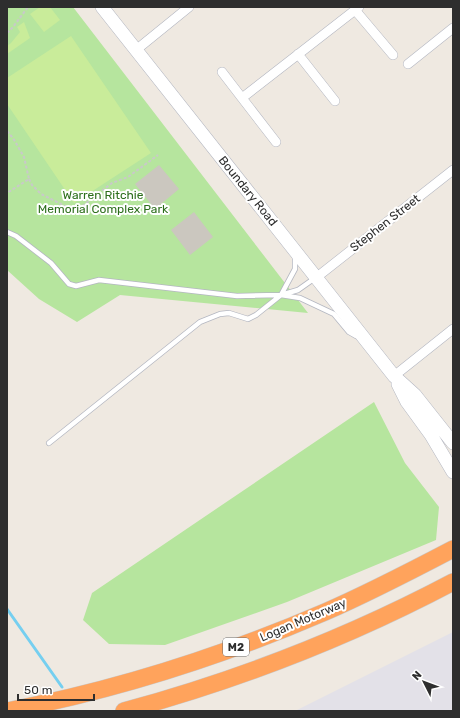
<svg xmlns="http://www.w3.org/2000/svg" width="460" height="718" viewBox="0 0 460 718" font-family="Rubik,sans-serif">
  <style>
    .industrial { fill: #e3e1e8 }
    .green { fill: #b6e59e }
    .pitch { fill: #c9ec9a }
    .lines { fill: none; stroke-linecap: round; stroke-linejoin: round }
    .stream { stroke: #75cff0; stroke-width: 3 }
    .building { fill: #cbc7bf }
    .service-casing { stroke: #b4b7c1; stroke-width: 6 }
    .minor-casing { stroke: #b4b7c1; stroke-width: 10 }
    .secondary-casing { stroke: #b4b7c1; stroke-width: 14 }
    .motorway-casing { stroke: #c9c9c9; stroke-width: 18 }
    .path { stroke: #c9c9c9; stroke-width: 2; stroke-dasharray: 3 2; stroke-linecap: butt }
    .service { stroke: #fff; stroke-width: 4.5 }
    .minor { stroke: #fff; stroke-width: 9 }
    .secondary { stroke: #fff; stroke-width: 13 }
    .motorway { stroke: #ffa35c; stroke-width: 17 }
    .labels { text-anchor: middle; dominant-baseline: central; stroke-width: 4; stroke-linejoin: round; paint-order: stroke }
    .shield { fill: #fff; stroke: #6d6d6d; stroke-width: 1 }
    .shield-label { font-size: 11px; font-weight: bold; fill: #2e2e2e }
    .street-label { font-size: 12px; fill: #2e2e2e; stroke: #fff }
    .park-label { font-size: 12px; fill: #2c6e1b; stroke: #fff }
  </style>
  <rect width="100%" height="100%" fill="#efe9e1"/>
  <path class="industrial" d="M453,632V711H295Z"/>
  <path class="green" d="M7,7H73L308,313L120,295L77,322L39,299L7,270Z
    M374,402L405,463L439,507L436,540L287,602L165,645L109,644L83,620L92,593Z"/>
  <path class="pitch" d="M40,7H50L60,20L44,32L30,14Z
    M24,22L30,38L7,54V46L11,43L20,32L17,27Z
    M71,36L151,153L74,203L7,104V78Z"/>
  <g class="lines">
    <path class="stream" d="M7,609L62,687"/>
  </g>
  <path class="building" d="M159,165L179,189L155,209L135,184Z
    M194,212L213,237L190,255L171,230Z"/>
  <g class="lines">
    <defs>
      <path id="service" d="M7,232L16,236L51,263L69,284L76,286L99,280L237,296L281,295L300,298L334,314L349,332L356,336
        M281,295L295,269V256
        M49,443L200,322L220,314L229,313L248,319L256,315L281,295L298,290L315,278"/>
      <path id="minor" d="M355,10L393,55
        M136,50L189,7
        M298,54L335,101
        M408,64L453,28
        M222,72L242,98
        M276,142L242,98L359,7
        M317,277L453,170
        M394,376L453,329"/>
      <path id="secondary" d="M102,7L394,376L415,395L453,443
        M398,384L407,402L431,435L453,472"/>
      <path id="motorway" d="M7,711C116,690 223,656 325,612C369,593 411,571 453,549
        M124,711C238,680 349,637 453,582"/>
    </defs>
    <use href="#service" class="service-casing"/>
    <use href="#minor" class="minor-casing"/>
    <use href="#secondary" class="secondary-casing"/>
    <use href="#motorway" class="motorway-casing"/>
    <path class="path" d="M7,33L13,27L28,7
      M7,131L13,138L24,157L29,179L7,193
      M29,179L32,185L41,194L69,208L75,209L80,208L112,183L128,177L158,155"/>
    <use href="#service" class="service"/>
    <use href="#minor" class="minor"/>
    <use href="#secondary" class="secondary"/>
    <use href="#motorway" class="motorway"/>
  </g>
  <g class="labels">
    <rect class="shield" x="223" y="638" width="26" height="18" rx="3"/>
    <g class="shield-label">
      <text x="236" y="647">M2</text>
    </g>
    <g class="street-label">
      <text transform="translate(248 191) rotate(51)">Boundary Road</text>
      <text transform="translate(385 223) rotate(-38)">Stephen Street</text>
      <text transform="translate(303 620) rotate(-23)">Logan Motorway</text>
    </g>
    <g class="park-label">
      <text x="103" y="195">Warren Ritchie<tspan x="103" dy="14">Memorial Complex Park</tspan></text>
    </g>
  </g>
  <rect width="460" height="718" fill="none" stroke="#2e2e2e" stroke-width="16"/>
  <g transform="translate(424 682) rotate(312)" stroke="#ffffff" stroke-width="3" paint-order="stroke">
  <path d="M0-3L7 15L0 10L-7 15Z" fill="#2e2e2e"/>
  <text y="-6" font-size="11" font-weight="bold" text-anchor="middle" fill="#2e2e2e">N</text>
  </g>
  <path d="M18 694v6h76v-6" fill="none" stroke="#2e2e2e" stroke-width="2"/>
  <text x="24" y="694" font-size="12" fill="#2e2e2e" stroke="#ffffff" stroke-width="3" paint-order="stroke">50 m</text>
</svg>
